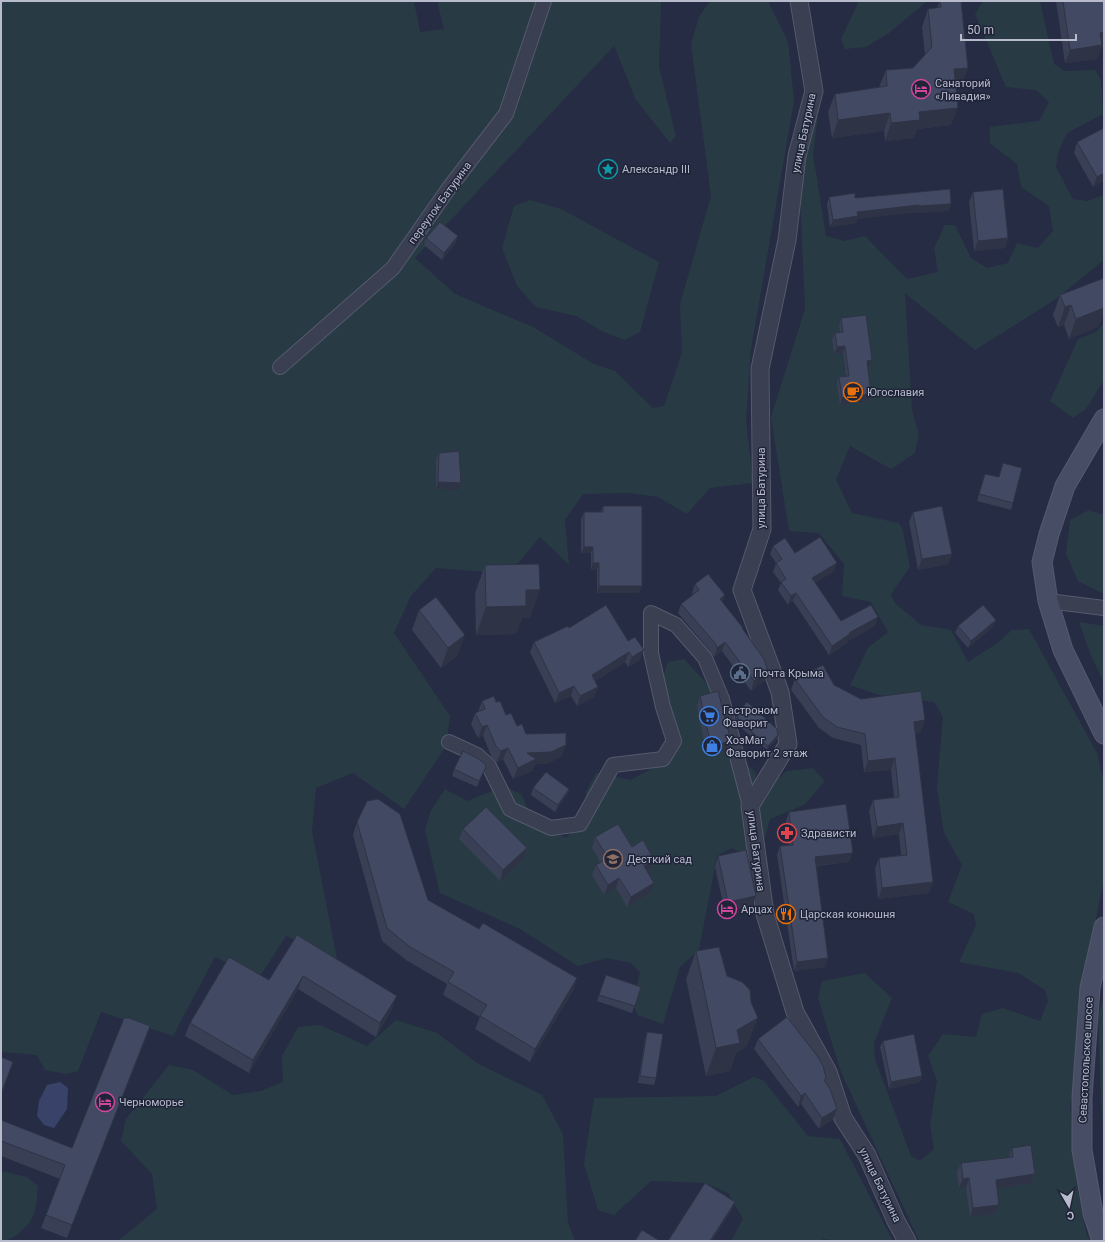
<svg xmlns="http://www.w3.org/2000/svg" width="1105" height="1242" viewBox="0 0 1105 1242" font-family="Roboto,sans-serif">
  <style>
    .green { fill: #283b44; fill-rule: evenodd }
    .water { fill: #39436a }
    .lines { fill: none; stroke-linecap: round; stroke-linejoin: round }
    .minor-casing { stroke: #555a6d; stroke-width: 16 }
    .tertiary-casing { stroke: #555a6d; stroke-width: 19 }
    .secondary-casing { stroke: #555a6d; stroke-width: 21 }
    .minor { stroke: #3a3f52; stroke-width: 14 }
    .tertiary { stroke: #3a3f52; stroke-width: 17 }
    .secondary { stroke: #484d66; stroke-width: 19 }
    .wall { fill: #393f55 }
    .shaded-wall { fill: #2e3345 }
    .building { fill: #424963; stroke: #2e3345 }
    .labels { text-anchor: middle; dominant-baseline: central; stroke-width: 3; stroke-linejoin: round; paint-order: stroke }
    .poi-label { font-size: 11px; fill: #b7bbcc; stroke: #1f2438; text-anchor: start }
    .street-label { font-size: 11px; fill: #b7bbcc; stroke: #1f2438 }
  </style>
  <rect width="100%" height="100%" fill="#262c43"/>
  <path class="green" d="M1,1H414L420,32L444,29L437,1H661L659,67L676,136L670,143L636,100L614,46L415,258L455,294L533,327L594,364L615,371L653,408L664,406L682,353L680,304L711,196L691,44L699,17L710,1H769L770,6L788,42L794,101L751,349L746,420L753,483L710,488L687,514L658,497L629,493L583,494L565,520L569,565L540,537L509,574L436,568L411,596L394,633L450,716L446,746L404,809L353,773L316,788L312,831L337,959L286,936L259,978L215,957L173,1036L101,1012L78,1071L66,1074L45,1070L37,1055L1,1052Z
    M859,1H927L889,33L866,47L845,49L841,39Z
    M983,1H1040L1054,64L1065,71L1095,70L1101,80L1103,114L1067,133L1058,152L1056,167L1073,199L1087,201L1104,195V260L1056,299L975,350L905,293L912,410L919,435L915,453L891,469L850,446L836,480L852,513L899,523L903,531L910,567L891,594L895,603L921,625L951,630L968,662L996,644L1012,630L1029,629L1097,753L1104,783V879L1077,1014L1079,1051L1070,1105L1076,1181L1086,1232L1090,1241H919L841,1072L818,998L822,981L865,973L892,998L874,1043L875,1059L911,1156L920,1161L934,1149L930,1125L937,1081L928,1056L943,1034L976,1037L982,1014L1003,1008L1040,1021L1048,1001L1045,990L1018,973L959,962L976,925L974,914L948,902L962,865L944,833L937,787L943,717L934,702L879,695L850,685L868,648L888,632L871,602L842,596L844,564L819,533L789,531L771,417L805,309L800,197L808,127L818,116L813,154L826,236L844,241L865,236L907,279L938,272L934,248L945,225H955L971,258L987,268L1008,263L1017,243L1038,248L1053,231L1049,206L1021,187L1017,164L990,143V127L1039,121L1049,102L1036,90L1006,87L975,14ZM841,338L869,367L845,370L843,353L834,354L832,340Z
    M530,200L561,209L659,262L640,332L625,340L604,332L576,316L536,307L517,286L502,248L514,206Z
    M1104,323V380L1086,409L1073,418L1050,401L1078,339L1096,332Z
    M1089,510L1104,515V594L1078,581L1066,554L1070,520Z
    M1079,622L1104,626V683L1091,656Z
    M684,659L710,687L726,751L756,772L755,797L787,771L813,768L825,781L804,805L770,819L758,862L732,848L717,856L699,950L680,967L663,1024L638,1015L632,1003L640,973L631,963L607,958L578,966L520,929L440,893L425,831L430,812L445,789L467,801L504,786L521,794L534,822L566,838L584,819L586,792L596,773L631,780L672,757L671,713L660,685L668,662ZM604,868L650,870L616,888Z
    M1104,996V1149L1101,1097L1098,1014Z
    M396,1020L437,1033L477,1063L542,1095L563,1134L568,1223L575,1241H118L157,1209L152,1174L121,1141L126,1119L169,1065L193,1070L233,1095L261,1091L283,1082L282,1056L298,1027L320,1025L367,1046Z
    M754,1077L764,1081L808,1136L840,1139L893,1241H843L823,1239L821,1241H731L743,1219L728,1193L705,1183L651,1181L614,1215L598,1210L584,1164L594,1098L716,1096Z
    M1,1171L27,1177L38,1186C37,1194 37,1204 35,1211C32,1224 14,1241 1,1241Z"/>
  <path class="water" d="M60,1082L68,1088L67,1109L54,1128L44,1125L37,1116L39,1101L47,1085Z"/>
  <g class="lines">
    <defs>
      <path id="minor" d="M280,367L393,268L449,188L506,114L544,1
        M1048,601L1104,608
        M449,742L477,755L489,766L510,809L551,828L580,824L613,765L663,759L674,741L663,707L651,653V613L676,625L705,658L722,699L750,806"/>
      <path id="tertiary" d="M799,1L814,91L797,156L787,240L760,369L762,529L742,590L780,692L788,744L750,806L765,914L795,1012L828,1072L843,1118L867,1155L896,1221L907,1241"/>
      <path id="secondary" d="M1104,419L1065,486L1049,534L1042,562L1048,601L1063,650L1104,734
        M1102,1241L1093,1213L1082,1150V1097L1090,988L1104,927"/>
    </defs>
    <use href="#minor" class="minor-casing"/>
    <use href="#tertiary" class="tertiary-casing"/>
    <use href="#secondary" class="secondary-casing"/>
    <use href="#minor" class="minor"/>
    <use href="#tertiary" class="tertiary"/>
    <use href="#secondary" class="secondary"/>
  </g>
  <path class="wall" d="M940,1H961L968,68L961,86H956L951,125L917,129L914,138L885,141L884,131L832,138L828,112L835,94L879,87L886,70L913,68L925,55L922,27L928,9L937,8Z
    M1056,1H1104V45L1102,46L1097,59L1065,63Z
    M1104,128V181L1093,187L1074,153L1077,142Z
    M973,192L1008,238L1005,248L974,251L969,202Z
    M829,197L855,198L951,204L948,211L916,213V212L857,219L856,223L830,227L827,204Z
    M426,238L456,243L442,260L424,245Z
    M1060,295L1098,327L1069,339L1064,325L1058,327L1053,315Z
    M841,318L869,367H868L869,401L840,405L837,384L839,377L846,376L843,353L834,354L832,340L835,333L840,332L839,325Z
    M439,453L458,490L436,489V460Z
    M1003,463L1013,503L1011,510L977,501L985,474L999,477Z
    M603,506L642,586L639,593H597V570H591V553H581V519L584,512H601Z
    M913,512L952,554L948,564L918,570L909,522Z
    M773,546L795,553L834,571L815,583L841,621L875,626L848,641L847,643L829,655L793,601L788,605L778,590L781,583L773,572L776,563L770,554Z
    M485,565L530,618H522L516,634L476,635L475,593Z
    M695,584L725,595L722,602L743,628L742,629L768,671L765,680L751,691L722,651L714,657L711,652L678,613L681,604L693,595L692,593Z
    M606,605L640,660L628,667L625,662L595,681L598,687L594,697L577,706L571,696L555,703L530,652L534,642L569,628Z
    M419,610L458,655L441,668L412,630Z
    M996,620L993,627L968,648L955,633L958,626Z
    M795,679L834,685L921,732L915,733L933,882L929,893L878,899L875,869L879,858L901,855L899,834L873,838L869,811L873,800L894,797L891,770L864,772L861,745L833,738L819,728L791,690Z
    M700,696L731,741L727,751L707,756L697,706Z
    M482,701L496,702L506,715L517,726L526,734L562,756L547,764H535L532,771L513,779L503,759L497,762L492,758L483,736L478,738L471,724L475,713L478,712Z
    M737,714L777,739L767,750L737,724L736,717Z
    M454,769L483,773L477,787L452,776Z
    M533,788L569,789L567,795L555,812L531,795Z
    M789,812L849,862L817,866L825,967L794,971L777,855L780,846H789L786,821Z
    M357,822L428,900L479,929L577,978L573,991L530,1062L475,1029L480,1017L443,995L447,984L406,960L382,941L353,835Z
    M463,829L527,848L523,859L500,881L459,839Z
    M595,837L632,847L654,860L650,870L647,872L650,893L627,907L616,888L604,895L592,875L596,865L600,862L592,848Z
    M718,856L752,906L725,912L715,867Z
    M297,935L392,1009L376,1037L298,989L249,1073L185,1036L190,1023L269,980Z
    M696,951L727,976L747,1046L736,1053L730,1071L706,1076L686,979Z
    M606,975L641,987L632,1013L597,1001Z
    M150,1026L67,1238L41,1228L60,1179L1,1156V1120L72,1148Z
    M647,1032L656,1078L654,1085L638,1083L645,1039Z
    M758,1039L826,1078L825,1082L833,1119L819,1129L801,1104L798,1107L754,1049Z
    M883,1041L922,1076L920,1082L889,1089L880,1047Z
    M1012,1148L1035,1174L1032,1183L997,1189L999,1205L995,1214L970,1217L966,1188H959L957,1172L961,1163L1009,1157Z"/>
  <path class="shaded-wall" d="M1104,32V45L1102,46L1097,59L1065,63L1070,50L1100,33Z
    M968,68L961,86L947,87L954,69Z
    M958,108L951,125L917,129L914,138L885,141L891,123L919,112Z
    M890,113L884,131L832,138L838,120Z
    M1104,173V181L1093,187L1097,177Z
    M951,204L948,211L916,213L919,206Z
    M919,205L916,212L857,219L856,223L830,227L833,220L857,212Z
    M458,236L456,243L442,260L444,253Z
    M1008,238L1005,248L974,251L978,241Z
    M1071,305L1064,325L1058,327L1065,307Z
    M1104,308V315L1098,327L1069,339L1076,319Z
    M845,346L843,353L834,354L837,347Z
    M872,360L869,367L864,368L867,361Z
    M871,394L869,401L840,405L842,398Z
    M438,482L461,483L458,490L436,489Z
    M584,547H593L591,553H581Z
    M952,554L948,564L918,570L922,559Z
    M593,563H599L597,570H591Z
    M837,563L834,571L809,587L812,578Z
    M599,586H642L639,593H597Z
    M526,590H540L530,618H522L516,634L476,635L486,607Z
    M796,593L793,601L788,605L791,596Z
    M725,595L722,604L720,599Z
    M878,617L875,626L848,641L847,643L829,655L832,646L849,633Z
    M996,620L993,627L968,648L971,641Z
    M465,635L458,655L441,668L448,648Z
    M725,642L722,651L714,657L717,648Z
    M644,650L640,660L628,667L632,657Z
    M629,652L625,662L588,685L592,675Z
    M768,671L765,680L751,691L754,681Z
    M574,686L571,696L555,703L559,693Z
    M598,687L594,697L577,706L580,696Z
    M925,720L921,732L910,733L914,722Z
    M487,725L483,736L478,738L482,727Z
    M778,735L777,739L767,750L768,746Z
    M731,741L727,751L707,756L711,746Z
    M566,745L562,756L547,764H535L532,771L513,779L518,768L527,753Z
    M508,748L503,759L497,762L501,751Z
    M895,758L891,770L864,772L868,761Z
    M569,789L567,795L555,812L558,805Z
    M903,823L899,834L873,838L877,827Z
    M527,848L523,859L500,881L503,870Z
    M853,853L849,862L812,866L815,857Z
    M654,860L650,870L640,876L644,866Z
    M619,878L616,888L604,895L608,885Z
    M933,882L929,893L878,899L882,888Z
    M654,883L650,893L627,907L631,897Z
    M756,896L752,906L725,912L728,902Z
    M828,958L825,967L794,971L797,962Z
    M303,976L298,989L249,1073L253,1060Z
    M577,978L573,991L530,1062L535,1049Z
    M397,996L392,1009L376,1037L380,1023Z
    M758,1018L747,1046L736,1053L730,1071L706,1076L716,1048L737,1030Z
    M150,1026L146,1039L67,1238L72,1225Z
    M922,1076L920,1082L889,1089L891,1082Z
    M805,1093L801,1104L798,1107L801,1096Z
    M837,1109L833,1119L819,1129L822,1118Z
    M1035,1174L1032,1183L992,1190L996,1180Z
    M969,1178L966,1188H959L963,1179Z
    M735,1202L732,1210L712,1241H710Z
    M999,1205L995,1214L970,1217L973,1208Z"/>
  <path class="building" d="M940,1H961L968,68L954,69L958,108L919,112L920,120L891,123L890,113L838,120L835,94L887,86L886,70L913,68L932,47L928,9L941,7Z
    M1063,1H1104V32L1100,33L1102,45L1070,50Z
    M1104,128V173L1097,177L1077,142Z
    M950,189L951,204L919,206V205L857,212L858,216L833,220L829,197L855,193V198Z
    M1003,189L1008,238L978,241L973,192Z
    M440,222L458,236L444,253L426,238Z
    M1104,278V308L1076,319L1071,305L1065,307L1060,295Z
    M866,315L872,360L867,361L871,394L842,398L839,377L849,376L845,346L837,347L835,333L843,332L841,318Z
    M459,451L461,483L438,482L439,453Z
    M1003,463L1022,468L1013,503L979,494L985,474L999,477Z
    M603,506H642V586H599V563H593V547H584V512H603Z
    M942,506L952,554L922,559L913,512Z
    M820,537L837,563L812,578L841,621L871,605L878,617L849,633L850,634L832,646L796,593L791,596L781,582L786,579L776,563L782,559L773,546L785,538L795,553Z
    M539,564L540,590H526V606L486,607L485,565Z
    M708,574L725,595L720,599L743,628H742L764,659L768,671L754,681L725,642L717,648L715,643L681,604L699,590L695,584Z
    M436,597L465,635L448,648L419,610Z
    M606,605L628,641L635,637L644,650L632,657L629,652L592,675L598,687L580,696L574,686L559,693L534,642L568,626L569,628Z
    M983,605L996,620L971,641L958,626Z
    M823,665L834,685L861,699L921,691L925,720L914,722L933,882L882,888L879,858L907,855L903,823L877,827L873,800L899,797L895,758L868,761L865,734L837,727L823,717L795,679Z
    M718,691L731,741L711,746L700,696Z
    M494,696L496,702L500,701L506,715L511,713L517,726L522,724L526,734L566,733V745L551,752L527,753L536,759L518,768L508,748L501,751L496,746L487,725L482,727L475,713L485,709L482,701Z
    M747,702L777,729L778,735L768,746L739,721L737,714Z
    M463,751L479,759L485,764L486,767L479,781L454,769Z
    M546,772L569,789L558,805L533,788Z
    M378,799L400,814L428,900L479,929L483,923L577,978L535,1049L480,1016L487,1005L448,982L454,972L410,947L387,928L357,822L367,801Z
    M846,804L853,853L815,857L828,958L797,962L780,846L793,845L789,812Z
    M486,807L527,848L503,870L463,829Z
    M618,824L632,847L643,840L654,860L644,866L654,883L631,897L619,878L608,885L596,865L608,858L595,837Z
    M746,850L756,896L728,902L718,856Z
    M297,935L397,996L380,1023L303,976L253,1060L190,1023L229,957L269,980Z
    M719,947L727,976L742,982L750,990L751,1002L758,1018L737,1030L740,1043L716,1048L696,951Z
    M606,975L641,987L635,1006L599,995Z
    M787,1017L818,1057L823,1066L826,1078L824,1080L830,1089L837,1109L822,1118L805,1093L801,1096L758,1039Z
    M124,1018H129L150,1026L72,1225L46,1215L65,1165L1,1141V1120L72,1148Z
    M647,1032L663,1034L656,1078L640,1076Z
    M914,1034L922,1076L891,1082L883,1041Z
    M1,1057L13,1062L1,1094Z
    M1031,1145L1035,1174L996,1180L999,1205L973,1208L969,1178L963,1179L961,1163L1013,1157L1012,1148Z
    M705,1183L735,1202L710,1241H668Z
    M642,1230L660,1241H635Z"/>
  <defs>
    <symbol id="hotel-ring" viewBox="-11 -11 22 22"><circle r="9.5" fill="#1f2438" stroke="#d1479c" stroke-width="1.5"/><path d="M-6-4.5h1.5V1H6V5H4.5V3h-9V5H-6ZM-4 0a1.8 1.8 0 1 1 3.6 0ZM.5 0V-2.5h3Q6-2.5 6 0Z" fill="#d1479c"/></symbol>
    <symbol id="sight-ring" viewBox="-11 -11 22 22"><circle r="9.5" fill="#1f2438" stroke="#0f9aa8" stroke-width="1.5"/><path d="M0-6L1.8-2.2L6-1.7L2.9 1.2L3.7 5.4L0 3.3L-3.7 5.4L-2.9 1.2L-6-1.7L-1.8-2.2Z" fill="#0f9aa8"/></symbol>
    <symbol id="cafe-ring" viewBox="-11 -11 22 22"><circle r="9.5" fill="#1f2438" stroke="#e8710a" stroke-width="1.5"/><path d="M-5.5-4.5H6V0H3Q3 3.5 0 3.5H-2.5Q-5.5 3.5-5.5 0ZM3-3.2v2h1.7v-2ZM-6 4.5H4V6H-6Z" fill="#e8710a"/></symbol>
    <symbol id="civic-ring" viewBox="-11 -11 22 22"><circle r="9.5" fill="#1f2438" stroke="#5c6f8a" stroke-width="1.5"/><path d="M-.6-6.5H3V-4.5H.6V-3L4-1V1h2V6H-6V1h2V-1L-.6-3ZM-1.2 2.5V6h2.4V2.5Z" fill="#5c6f8a"/></symbol>
    <symbol id="supermarket-ring" viewBox="-11 -11 22 22"><circle r="9.5" fill="#1f2438" stroke="#3f7fe0" stroke-width="1.5"/><path d="M-6-5.5h2.5l.6 2H6L4.5 2H-2.5L-4.4-4H-6ZM-1.5 3.2a1.3 1.3 0 1 0 .1 0ZM3 3.2a1.3 1.3 0 1 0 .1 0Z" fill="#3f7fe0"/></symbol>
    <symbol id="shop-ring" viewBox="-11 -11 22 22"><circle r="9.5" fill="#1f2438" stroke="#3f7fe0" stroke-width="1.5"/><path d="M-5-2.5h2.3a2.7 3.5 0 0 1 5.4 0H5L5.5 6h-11ZM-1.5-2.5h3a1.5 2.3 0 0 0-3 0Z" fill="#3f7fe0"/></symbol>
    <symbol id="pharmacy-ring" viewBox="-11 -11 22 22"><circle r="9.5" fill="#1f2438" stroke="#e0444e" stroke-width="1.5"/><path d="M-2-6h4v4h4v4h-4v4h-4v-4h-4v-4h4Z" fill="#e0444e"/></symbol>
    <symbol id="school-ring" viewBox="-11 -11 22 22"><circle r="9.5" fill="#1f2438" stroke="#8d6e63" stroke-width="1.5"/><path d="M0-5L7-2L0 1L-7-2ZM-4 1L0 2.5L4 1V4Q0 6-4 4Z" fill="#8d6e63"/></symbol>
    <symbol id="restaurant-ring" viewBox="-11 -11 22 22"><circle r="9.5" fill="#1f2438" stroke="#e8710a" stroke-width="1.5"/><path d="M-5-6h1v4h1v-4h1v4h1v-4h1v5L-1.5 .5V6h-2V.5L-5-1ZM5-6V6H3V1.5H1.5Q1.5-4 5-6Z" fill="#e8710a"/></symbol>
  </defs>
  <g fill-rule="evenodd">
    <use href="#hotel-ring" x="910" y="78" width="22" height="22"/>
    <use href="#sight-ring" x="597" y="158" width="22" height="22"/>
    <use href="#cafe-ring" x="842" y="381" width="22" height="22"/>
    <use href="#civic-ring" x="729" y="662" width="22" height="22"/>
    <use href="#supermarket-ring" x="698" y="705" width="22" height="22"/>
    <use href="#shop-ring" x="701" y="735" width="22" height="22"/>
    <use href="#pharmacy-ring" x="776" y="822" width="22" height="22"/>
    <use href="#school-ring" x="602" y="848" width="22" height="22"/>
    <use href="#hotel-ring" x="716" y="898" width="22" height="22"/>
    <use href="#restaurant-ring" x="775" y="903" width="22" height="22"/>
    <use href="#hotel-ring" x="94" y="1091" width="22" height="22"/>
  </g>
  <g class="labels">
    <g class="poi-label">
      <text x="935" y="83">Санаторий<tspan x="935" dy="13">«Ливадия»</tspan></text>
      <text x="622" y="169">Александр III</text>
      <text x="867" y="392">Югославия</text>
      <text x="754" y="673">Почта Крыма</text>
      <text x="723" y="710">Гастроном<tspan x="723" dy="13">Фаворит</tspan></text>
      <text x="726" y="740">ХозМаг<tspan x="726" dy="13">Фаворит 2 этаж</tspan></text>
      <text x="801" y="833">Здрависти</text>
      <text x="627" y="859">Десткий сад</text>
      <text x="741" y="909">Арцах</text>
      <text x="800" y="914">Царская конюшня</text>
      <text x="119" y="1102">Черноморье</text>
    </g>
    <g class="street-label">
      <text transform="translate(804 133) rotate(-78)">улица Батурина</text>
      <text transform="translate(440 203) rotate(-54)">переулок Батурина</text>
      <text transform="translate(761 488) rotate(-90)">улица Батурина</text>
      <text transform="translate(756 851) rotate(83)">улица Батурина</text>
      <text transform="translate(1086 1060) rotate(-87)">Севастопольское шоссе</text>
      <text transform="translate(880 1185) rotate(64)">улица Батурина</text>
    </g>
  </g>
  <rect width="1105" height="1242" fill="none" stroke="#b7bbcc" stroke-width="4"/>
  <g transform="translate(1069 1206) rotate(171)" stroke="#1f2438" stroke-width="3" paint-order="stroke">
  <path d="M0-3L7 15L0 10L-7 15Z" fill="#b7bbcc"/>
  <text y="-6" font-size="11" font-weight="bold" text-anchor="middle" fill="#b7bbcc">С</text>
  </g>
  <path d="M961 34v6h115v-6" fill="none" stroke="#b7bbcc" stroke-width="2"/>
  <text x="967" y="34" font-size="12" fill="#b7bbcc" stroke="#1f2438" stroke-width="3" paint-order="stroke">50 m</text>
</svg>
